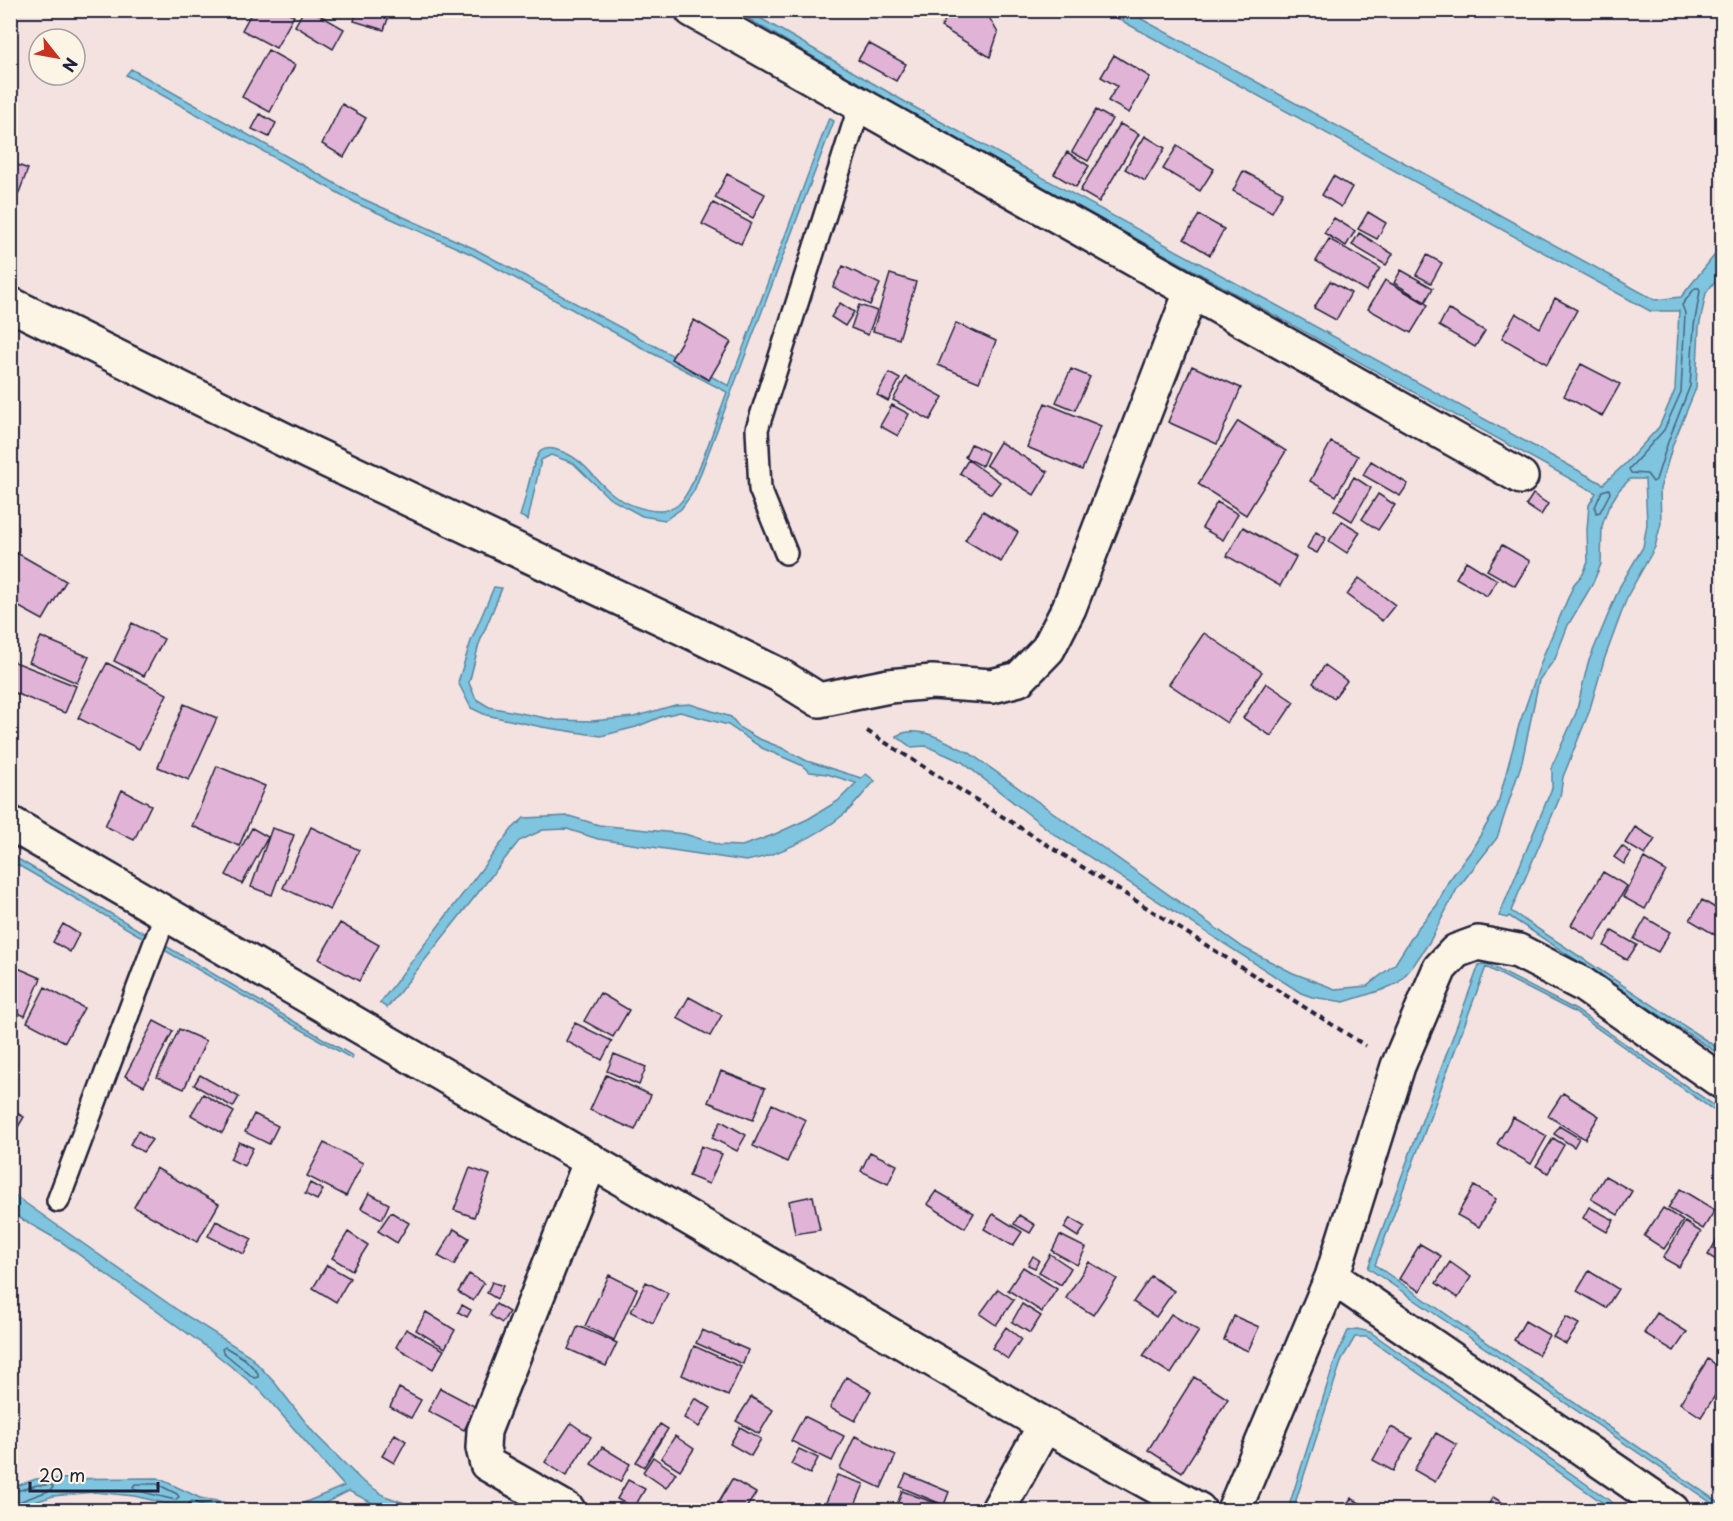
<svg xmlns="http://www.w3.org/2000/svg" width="1733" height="1521" viewBox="0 0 1733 1521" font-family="'Playpen Sans',sans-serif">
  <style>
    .water { fill: #7fc5df; stroke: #5a849d; stroke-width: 1.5 }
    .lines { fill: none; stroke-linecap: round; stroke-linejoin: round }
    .shore { stroke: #47637d; stroke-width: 1.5 }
    .building { fill: #e1b4d7; stroke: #22223b; stroke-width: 1.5 }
    .lane-casing { stroke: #22223b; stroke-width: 26 }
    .street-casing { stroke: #22223b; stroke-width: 38 }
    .path { stroke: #22223b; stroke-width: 4; stroke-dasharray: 6 4.5; stroke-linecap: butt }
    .lane { stroke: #fcf5e5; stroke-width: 21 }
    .street { stroke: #fcf5e5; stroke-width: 33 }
  </style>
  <rect width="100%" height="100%" fill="#f4e2e1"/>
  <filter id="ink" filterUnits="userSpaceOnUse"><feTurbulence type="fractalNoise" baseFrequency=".0167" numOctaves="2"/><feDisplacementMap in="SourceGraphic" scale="12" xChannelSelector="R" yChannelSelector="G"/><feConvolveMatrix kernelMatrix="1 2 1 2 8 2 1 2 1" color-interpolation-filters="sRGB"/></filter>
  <g filter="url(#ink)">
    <path class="water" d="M735,11H748L914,107L1603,484L1625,464L1659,427L1675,390L1679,311H1650L1104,11H1127L1655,300L1681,297L1722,246V272L1706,293L1699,327L1696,388L1673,444L1660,489L1661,523L1655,547L1628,595L1604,660L1589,712L1563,777L1560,797L1511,911L1722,1051V1056L1509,916L1507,918L1499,916L1552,788V766L1576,713L1588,663L1620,586L1643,547L1647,524L1645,479H1630L1619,490L1608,508L1602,526L1601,564L1592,585L1568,625L1555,659L1539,680L1522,762L1497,838L1457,889L1430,941L1413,966L1398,983L1382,990L1344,1002L1312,997L1301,993L1055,835L962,762L926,746L911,747L896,736C919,723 946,742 968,752L1244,948L1293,973L1335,989L1367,986L1395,964L1417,929L1437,905L1448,882L1471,851L1497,807L1519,725L1544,654L1574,584L1583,574L1588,562L1587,530L1589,505L1596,493L911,114Z
      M131,69L361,198L473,248L729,386L829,118L834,121L694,491L681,509L665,520L642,516L609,498L573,463L551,455L541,460L528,520L520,516C525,503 533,456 541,451C545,448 549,448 554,449C585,457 591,478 614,495C630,507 662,518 678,505C695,490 718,416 727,392L648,351L471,254L358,204L126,75Z
      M494,587L502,588L479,644L469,683L476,699L489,707L556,720L592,721L634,717L675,705L690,704L731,717L740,728L757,738L782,748L807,761L861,778L866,774L875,781C864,792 855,806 843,815C819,835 777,856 746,861L598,839L567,829L543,830L519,841L387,1008L380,1003L512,829L524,818L569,816L599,825L685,834L719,845L742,846L773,835L808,819L838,801L856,783L827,774L810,772L801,765L762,748L728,725L680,712L663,716L636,727L601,736L542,727L486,715L471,708L458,682L471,641Z
      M11,855L353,1056L352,1059L11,861Z
      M1487,964L1576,1010L1722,1111V1116L1574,1012L1486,967L1375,1265L1722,1505V1510L1368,1268L1479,965Z
      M11,1193L179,1311L249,1355L275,1383L314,1433L361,1480L385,1496L424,1510H386L349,1491L311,1510H195L134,1496L95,1492L53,1496L11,1510V1488L36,1479L158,1478L200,1498L262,1509L287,1510L344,1486L261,1391L212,1351L60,1241L11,1213Z
      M1357,1329L1370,1332L1623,1510H1613L1367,1337H1355L1342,1359L1296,1500L1297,1510H1290L1289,1506L1336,1357L1348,1331Z"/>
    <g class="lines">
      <path class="shore" d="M1695,288H1699L1700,291L1694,326L1690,386L1668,442L1656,480L1653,482L1647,474L1631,473L1629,469L1664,430L1681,392L1685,313L1682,305Z
        M1609,489L1610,493L1600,512L1596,513L1595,507L1602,491Z
        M225,1347L245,1359L258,1373V1377L254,1378L223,1352L222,1349Z
        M135,1484H157L177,1494L179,1497L175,1500L135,1490L133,1487Z
        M10,1493L37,1485H51L53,1487L51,1490L16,1503L13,1510
        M190,1510L189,1503L192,1501L199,1504L241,1510"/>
    </g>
    <path class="building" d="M253,10H284L294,16L276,48L242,30Z
      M304,10H311L344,29L333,49L295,26Z
      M357,10H391L384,30L354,21Z
      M951,10H985L998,33L990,57L941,27Z
      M868,43L906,64L896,81L858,60Z
      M268,50L295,65L270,112L242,97Z
      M1114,55L1150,77L1129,113L1108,101L1117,86L1101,77Z
      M342,104L366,118L344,157L322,144Z
      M1096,110L1112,119L1088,161L1072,152Z
      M260,114L276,123L269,137L252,129Z
      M1120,124L1139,134L1099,202L1080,191Z
      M1145,136L1165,148L1145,181L1125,169Z
      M1177,146L1214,169L1200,191L1163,169Z
      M1067,152L1089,166L1076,187L1054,174Z
      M10,162L28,169L18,195L10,192Z
      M1243,171L1283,192L1272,212L1233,191Z
      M727,174L765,194L753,218L715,198Z
      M1333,176L1352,187L1341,207L1322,195Z
      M713,203L751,223L741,244L702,224Z
      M1368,212L1386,223L1377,239L1358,229Z
      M1199,215L1224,229L1210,255L1184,239Z
      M1334,218L1355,231L1346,246L1324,233Z
      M1359,233L1393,254L1386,265L1352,245Z
      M1329,239L1380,268L1366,291L1316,261Z
      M1427,255L1442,263L1431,283L1416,275Z
      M843,266L880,284L870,305L833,287Z
      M1401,270L1433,288L1425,302L1394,283Z
      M890,274L916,282L899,339L873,331Z
      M1385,280L1428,305L1411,333L1368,309Z
      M1330,281L1351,293L1336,320L1314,308Z
      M1555,298L1577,310L1547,364L1502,338L1516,313L1540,328Z
      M840,303L854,312L845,326L831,317Z
      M859,305L877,311L868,335L851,328Z
      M1448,309L1485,331L1475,347L1439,326Z
      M694,320L731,342L709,380L671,359Z
      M956,323L996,341L979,382L938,365Z
      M1581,364L1620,384L1602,416L1564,396Z
      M1192,366L1241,388L1217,444L1168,422Z
      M1071,369L1090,377L1075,410L1056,402Z
      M889,373L900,379L888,401L877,395Z
      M906,377L943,397L930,420L893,400Z
      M1045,403L1101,426L1082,470L1027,447Z
      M892,405L909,414L898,436L880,426Z
      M1238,421L1286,451L1246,515L1198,484Z
      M1000,442L1048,472L1034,495L986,465Z
      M1331,442L1358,456L1336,496L1310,481Z
      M971,444L988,452L982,466L965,457Z
      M968,460L1000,482L991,494L960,473Z
      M1371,461L1408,484L1400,496L1363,475Z
      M1354,477L1371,488L1352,521L1334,510Z
      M1378,494L1395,505L1378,530L1362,519Z
      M1533,494L1548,504L1541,515L1526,505Z
      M1217,502L1238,514L1223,540L1202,528Z
      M983,511L1018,532L1001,562L965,540Z
      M1342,521L1360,532L1347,553L1329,541Z
      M1243,527L1296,557L1280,586L1227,556Z
      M1316,532L1326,538L1317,553L1307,548Z
      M1502,545L1530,561L1515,586L1487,570Z
      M17,553L66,581L43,620L10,602V565Z
      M1466,561L1497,580L1487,596L1456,578Z
      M1359,578L1395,605L1382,621L1347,595Z
      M132,623L164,639L144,676L114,661Z
      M1204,633L1262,672L1227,723L1169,684Z
      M41,637L89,657L77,683L29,662Z
      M10,660L76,686L65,713L10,691Z
      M107,663L167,694L139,749L78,718Z
      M1325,665L1347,681L1334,698L1313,683Z
      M1266,683L1294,702L1271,736L1243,718Z
      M184,704L217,718L189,780L158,767Z
      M217,766L265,786L239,846L192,826Z
      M122,790L151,805L134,840L105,826Z
      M311,827L359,850L330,910L283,888Z
      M1635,827L1655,839L1645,855L1625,843Z
      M252,828L268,837L242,884L226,875Z
      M272,828L294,835L272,895L251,887Z
      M1622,846L1631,853L1624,864L1614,857Z
      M1644,858L1666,871L1645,909L1623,897Z
      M1603,872L1627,886L1595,940L1571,925Z
      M1702,900L1722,912V939L1690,920Z
      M1646,918L1670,932L1658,952L1634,939Z
      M340,923L379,945L359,981L319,959Z
      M63,924L79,934L70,952L53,942Z
      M1612,931L1637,945L1627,960L1604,946Z
      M18,968L41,978L25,1016L10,1010V987Z
      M45,987L84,1008L65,1042L27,1022Z
      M600,993L629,1010L613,1037L584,1021Z
      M689,997L722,1015L710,1036L677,1018Z
      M154,1021L173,1031L144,1086L125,1076Z
      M575,1023L612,1041L602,1060L566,1041Z
      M179,1029L206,1041L184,1089L157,1077Z
      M614,1054L646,1067L639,1085L607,1071Z
      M721,1071L765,1088L753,1120L708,1102Z
      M200,1075L239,1097L233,1107L194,1085Z
      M606,1075L651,1095L635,1130L590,1110Z
      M1563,1093L1599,1116L1585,1139L1548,1116Z
      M203,1094L234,1112L222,1133L191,1115Z
      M772,1104L806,1120L787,1162L753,1146Z
      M10,1109L24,1117L10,1140Z
      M254,1114L278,1126L269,1144L245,1132Z
      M1513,1117L1547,1136L1531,1164L1497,1144Z
      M721,1121L746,1135L737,1151L712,1138Z
      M1559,1126L1579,1138L1574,1147L1554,1134Z
      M138,1131L152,1140L143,1152L130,1144Z
      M1553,1138L1564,1145L1548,1173L1536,1166Z
      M239,1142L253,1148L244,1166L230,1159Z
      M324,1143L363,1163L346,1196L307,1176Z
      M701,1146L722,1154L709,1184L689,1176Z
      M870,1152L897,1165L888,1184L861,1171Z
      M156,1168L219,1204L197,1242L134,1207Z
      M470,1168L490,1175L474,1217L454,1210Z
      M1605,1176L1632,1191L1618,1215L1591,1199Z
      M310,1183L323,1190L317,1200L305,1194Z
      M1474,1186L1496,1199L1479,1227L1457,1215Z
      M1680,1189L1715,1210L1703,1229L1668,1208Z
      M936,1191L974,1213L965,1228L927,1204Z
      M369,1193L389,1204L382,1219L361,1208Z
      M813,1196L820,1230L795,1234L789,1201Z
      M1589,1207L1614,1220L1607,1232L1583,1218Z
      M1663,1208L1683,1221L1664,1249L1644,1236Z
      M391,1212L409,1223L397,1243L378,1231Z
      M993,1214L1022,1232L1013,1246L984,1229Z
      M1019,1215L1035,1225L1030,1233L1014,1224Z
      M1070,1218L1085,1227L1078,1237L1064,1228Z
      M216,1221L252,1239L244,1254L208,1236Z
      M1685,1222L1701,1232L1679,1267L1663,1258Z
      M454,1229L469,1238L454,1265L438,1256Z
      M1722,1231V1264L1708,1255Z
      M348,1232L368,1245L352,1270L332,1258Z
      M1060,1235L1086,1248L1077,1265L1052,1251Z
      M1420,1244L1441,1256L1420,1291L1399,1279Z
      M1050,1254L1071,1268L1061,1285L1039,1272Z
      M1033,1256L1039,1260L1035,1268L1028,1265Z
      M1089,1262L1117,1279L1093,1315L1066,1298Z
      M1450,1262L1471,1277L1458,1298L1436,1283Z
      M327,1265L350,1278L336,1302L313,1288Z
      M1023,1267L1057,1289L1042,1312L1008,1290Z
      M1589,1271L1618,1289L1606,1308L1577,1291Z
      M469,1274L484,1283L473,1301L458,1292Z
      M609,1275L637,1289L614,1340L585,1326Z
      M1151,1276L1174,1291L1156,1317L1133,1302Z
      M492,1282L503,1286L497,1299L487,1293Z
      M646,1282L668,1293L653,1323L631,1312Z
      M998,1289L1014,1300L996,1325L980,1314Z
      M496,1304L509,1312L502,1323L490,1315Z
      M1022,1304L1041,1316L1030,1333L1012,1322Z
      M462,1305L471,1310L467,1317L458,1312Z
      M426,1312L455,1330L445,1348L416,1330Z
      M1657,1313L1687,1332L1674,1351L1644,1333Z
      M1171,1314L1199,1331L1171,1374L1143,1356Z
      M1234,1316L1259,1327L1248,1351L1224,1340Z
      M1566,1317L1579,1324L1566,1344L1553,1337Z
      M1525,1321L1549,1335L1538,1355L1514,1340Z
      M578,1326L617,1343L606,1366L568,1349Z
      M1006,1327L1021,1339L1008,1359L992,1348Z
      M406,1329L444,1350L433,1369L396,1347Z
      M702,1330L748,1350L743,1364L696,1343Z
      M694,1346L741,1367L728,1396L682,1375Z
      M1708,1359L1722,1369V1385L1701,1417L1680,1403Z
      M846,1377L871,1391L855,1421L830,1408Z
      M1194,1377L1228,1399L1182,1472L1148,1450Z
      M399,1388L421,1400L411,1418L390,1407Z
      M440,1388L476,1407L464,1430L428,1411Z
      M751,1397L773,1410L759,1434L736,1421Z
      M695,1398L711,1408L699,1427L684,1418Z
      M804,1416L844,1436L832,1461L791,1441Z
      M571,1423L591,1437L566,1476L545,1462Z
      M660,1424L668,1429L644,1467L636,1462Z
      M740,1427L761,1439L751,1456L730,1444Z
      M1391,1427L1412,1438L1393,1471L1373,1460Z
      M1436,1433L1457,1445L1435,1482L1414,1470Z
      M395,1434L406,1441L394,1463L382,1456Z
      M675,1436L694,1449L680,1470L661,1458Z
      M855,1436L896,1455L881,1488L840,1469Z
      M602,1447L630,1464L620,1482L591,1464Z
      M799,1449L818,1458L810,1474L791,1464Z
      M653,1457L676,1473L666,1488L643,1472Z
      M906,1474L949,1492L944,1505L900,1487Z
      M837,1475L864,1484L853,1510H840L825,1505Z
      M732,1479L756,1493L745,1510H730L718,1503Z
      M628,1480L645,1489L634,1508L617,1499Z
      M902,1491L946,1507L945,1510H895Z
      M1493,1497L1515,1510H1485Z
      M1351,1498L1372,1510H1343Z"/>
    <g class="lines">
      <defs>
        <path id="lane" d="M786,553L760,489L757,429L860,105
          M58,1201L166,913"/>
        <path id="street" d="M692,10L1521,477
          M10,304L311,453L683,628L779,675L819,700L889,686L932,682L992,686L1019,679L1048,649L1069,608L1191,292
          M10,823L1045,1425L1199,1510
          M1332,1277L1672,1510
          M568,1510L487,1464L483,1448L484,1431L591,1160
          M998,1510L1045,1425
          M1234,1510L1332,1277L1398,1066L1440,968L1456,951L1478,943L1518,951L1582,984L1722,1082"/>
      </defs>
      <use href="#lane" class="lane-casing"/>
      <use href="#street" class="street-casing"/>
      <path class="path" d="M867,731L1366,1046"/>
      <use href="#lane" class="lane"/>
      <use href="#street" class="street"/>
    </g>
  </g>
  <rect width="1733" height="1521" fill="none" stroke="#fcf5e5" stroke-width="36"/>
  <rect x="18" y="18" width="1697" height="1485" fill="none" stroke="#22223b" stroke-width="2" filter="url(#ink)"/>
  <g transform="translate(57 57) rotate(121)"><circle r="28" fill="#fcf5e5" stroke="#a5a1a1" stroke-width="1.5"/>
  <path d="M0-4.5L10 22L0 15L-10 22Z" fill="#c8321e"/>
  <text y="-9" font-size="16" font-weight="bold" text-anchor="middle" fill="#22223b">N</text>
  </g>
  <path d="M30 1482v9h128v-9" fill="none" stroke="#22223b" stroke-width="3"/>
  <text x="39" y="1482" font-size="18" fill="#22223b" stroke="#fcf5e5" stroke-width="4.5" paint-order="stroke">20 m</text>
</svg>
